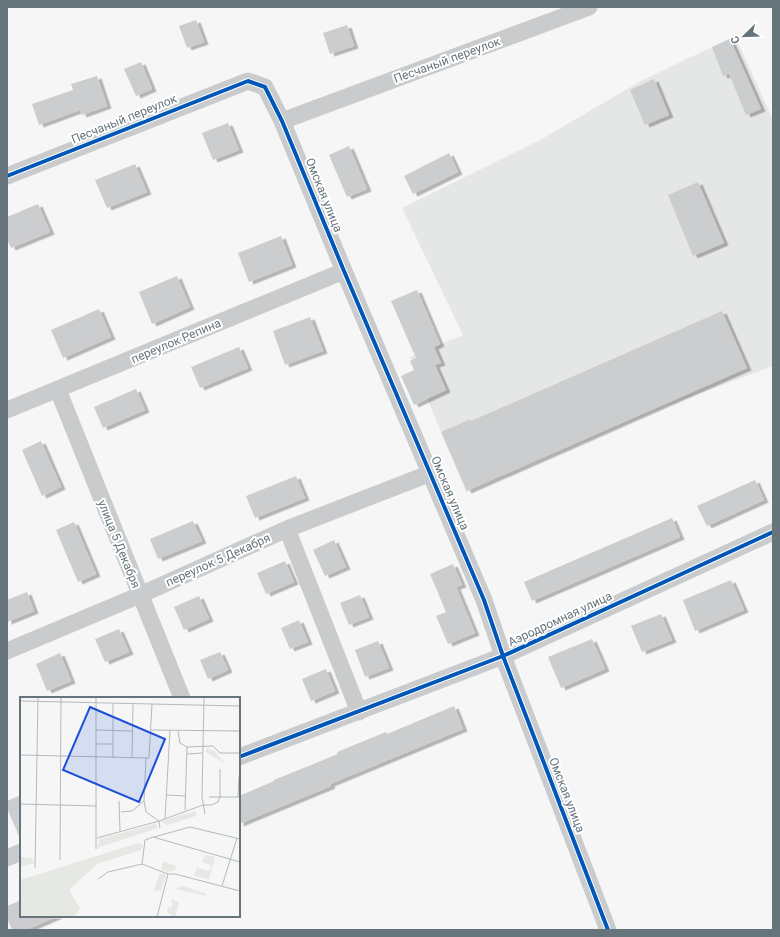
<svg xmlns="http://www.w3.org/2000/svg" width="780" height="937" viewBox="0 0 780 937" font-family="Roboto,sans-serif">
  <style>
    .built { fill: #e5e6e6 }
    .building { fill: #cccdce; filter: url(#shadow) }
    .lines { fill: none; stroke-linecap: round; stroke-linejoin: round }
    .minor { stroke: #c9cbcc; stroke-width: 17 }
    .cycleway-casing { stroke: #fff; stroke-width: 6 }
    .cycleway { stroke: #0057b8; stroke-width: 4 }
    .labels { text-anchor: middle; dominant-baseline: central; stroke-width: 4; stroke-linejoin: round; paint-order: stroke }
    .street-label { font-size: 12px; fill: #66747c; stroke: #fff }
    .inset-road { fill: none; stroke: #b3babe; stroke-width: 1 }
    .view { fill: #1d4ed8; fill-opacity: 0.15; stroke: #1d4ed8; stroke-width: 2 }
    .inset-edge { fill: none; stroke: #66747c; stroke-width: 2 }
  </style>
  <defs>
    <filter id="shadow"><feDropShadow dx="4.5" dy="2.5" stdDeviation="0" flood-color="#0004"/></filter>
  </defs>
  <rect width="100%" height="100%" fill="#f6f6f6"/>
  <path class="built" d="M735,36L773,120V366L664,407L466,492L410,357L463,335L402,208L540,140L641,81Z"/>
  <path class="building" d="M196,20L204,42L187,48L179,26Z
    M347,25L354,46L330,54L323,33Z
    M730,39L761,109L746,115L729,74L723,76L712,47Z
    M141,62L152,89L136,96L124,69Z
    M97,76L107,106L82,115L80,110L39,125L32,104L73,90L71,84Z
    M654,79L669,115L645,125L630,90Z
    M228,123L239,150L213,160L202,133Z
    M349,146L367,189L347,197L329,155Z
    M449,153L458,172L413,194L404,176Z
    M135,164L147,192L107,208L95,180Z
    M698,182L724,243L693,256L668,195Z
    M38,204L50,232L11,248L7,239V217Z
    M281,236L292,265L249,282L238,253Z
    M177,276L190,307L152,324L139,292Z
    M417,290L440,344L434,347L441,363L435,365L446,390L414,405L401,376L414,370L410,361L416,358L391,301Z
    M99,309L111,337L63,358L51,330Z
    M722,311L747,368L467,491L441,432L471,419V421Z
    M310,317L323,351L285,365L273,331Z
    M239,347L248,368L200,388L191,367Z
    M136,389L145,410L103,428L94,407Z
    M41,441L61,487L42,496L22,450Z
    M296,476L305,498L255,518L246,496Z
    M755,480L764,500L707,526L697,506Z
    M672,518L680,537L532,601L524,582Z
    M193,521L202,541L158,559L150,539Z
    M74,522L96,574L78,582L56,530Z
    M334,540L346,567L325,576L313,550Z
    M285,561L294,582L266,594L257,573Z
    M453,564L462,585L456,587L475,633L448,644L436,616L446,612L430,574Z
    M731,580L744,610L695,631L683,600Z
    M27,592L34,611L7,622V600Z
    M360,595L369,617L349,625L340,603Z
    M199,596L209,619L184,630L174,607Z
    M661,614L672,640L642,652L631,626Z
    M299,620L308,642L290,649L281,628Z
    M119,629L129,652L105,662L95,639Z
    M592,639L605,669L561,688L548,657Z
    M378,641L389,668L365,677L355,650Z
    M220,652L228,670L208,679L200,660Z
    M60,653L71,681L47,691L36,664Z
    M326,669L335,691L311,701L302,679Z
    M454,706L463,729L330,784L331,786L239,824V796L274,781V780L338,754L337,752L386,732L387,734Z
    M21,795V841L7,808V801Z
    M21,900V916H58L26,930H12L7,918V906Z"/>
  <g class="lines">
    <path class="minor" d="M282,121L589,7
      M7,176L248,81L265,87L282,121L344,271L484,600L503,656L608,930
      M58,390L182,698
      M7,410L344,271
      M287,529L359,712
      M7,651L140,595L287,529L431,473
      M239,757L503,656L773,532
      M7,858L21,852"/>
    <defs>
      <path id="cycleway" d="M7,176L248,81L265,87L282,121L344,271L484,600L503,656L608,930
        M239,757L503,656L773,532"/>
    </defs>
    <use href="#cycleway" class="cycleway-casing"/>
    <use href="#cycleway" class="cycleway"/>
  </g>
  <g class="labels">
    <g class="street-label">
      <text transform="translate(447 60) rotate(-20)">Песчаный переулок</text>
      <text transform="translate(124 119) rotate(-22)">Песчаный переулок</text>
      <text transform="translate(324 195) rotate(68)">Омская улица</text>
      <text transform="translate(176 341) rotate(-23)">переулок Репина</text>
      <text transform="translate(450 493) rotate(67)">Омская улица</text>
      <text transform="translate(119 544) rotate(68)">улица 5 Декабря</text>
      <text transform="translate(218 560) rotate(-24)">переулок 5 Декабря</text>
      <text transform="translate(560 619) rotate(-25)">Аэродромная улица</text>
      <text transform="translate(567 795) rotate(69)">Омская улица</text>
    </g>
  </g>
  <g transform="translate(20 697)">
    <rect width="220" height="220" fill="#f6f6f6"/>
    <path d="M187,51L195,54L204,66L186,55ZM175,114L176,119L147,128L141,124ZM137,126V131L132,133L77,151L80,142ZM118,146L122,147L121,153L77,167L49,193L60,211L54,220H0V183ZM185,158L195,160L189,182L174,179L177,171L190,174L191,168L182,165ZM0,160L12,161L14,166L0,170ZM143,164L156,169L154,174L147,175L141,172ZM140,176L146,178L141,194L134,193ZM162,189L185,196L187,199L156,192ZM151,202L159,205L155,220L147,215L148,210L151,211L153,208Z" fill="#e6e8e4"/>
    <path class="inset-road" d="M184,0L182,100L185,117M0,4L220,9M76,33L112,34M131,33L220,34M158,34L160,46L167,50L165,113M76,47H93M167,50L193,49L200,56H220M167,57L182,56M0,58L129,61L132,7M93,61V6M112,61L113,7M147,98L165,99M189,100H200V72M218,100L219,79M99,104L100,134M124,104L126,61M0,107L77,109M101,115L112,114L124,104L126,115L139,124L140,131M145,122L150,33M134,140L170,130L220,142M77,141L139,124L183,108H191L198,105L200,100H220M76,152V0M40,163L41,0M122,167L125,143L133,140L220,165M15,171L18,0M78,182L88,175L122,167L148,177H155L220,194M202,189L217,141M137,220L148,177"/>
    <path class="view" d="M70,10L145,42L119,105L43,73Z"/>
    <rect width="220" height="220" class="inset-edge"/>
  </g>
  <rect width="780" height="937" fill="none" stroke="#66747c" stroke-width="16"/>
  <g transform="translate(744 36) rotate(247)" stroke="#ffffff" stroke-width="3" paint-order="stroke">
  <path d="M0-3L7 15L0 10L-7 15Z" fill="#66747c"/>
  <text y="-6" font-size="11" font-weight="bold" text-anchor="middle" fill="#66747c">С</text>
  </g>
</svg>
